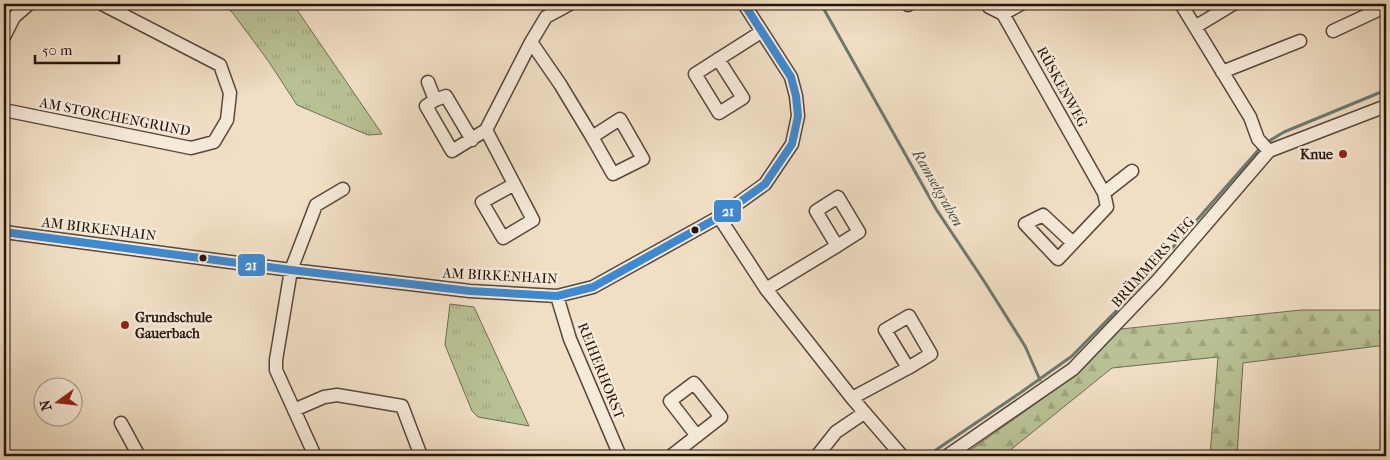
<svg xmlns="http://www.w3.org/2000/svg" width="1390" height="460" viewBox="0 0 1390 460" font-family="'IM FELL French Canon',serif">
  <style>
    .forest { fill: url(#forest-firs); stroke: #6f6b52 }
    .park { fill: url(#park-tufts); stroke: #6f6b52 }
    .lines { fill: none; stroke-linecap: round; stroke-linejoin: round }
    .stream { stroke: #6c796f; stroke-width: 3 }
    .street-casing { stroke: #58473c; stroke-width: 15 }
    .street { stroke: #f6ead9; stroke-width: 12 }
    .bus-1-casing { stroke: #f6ead9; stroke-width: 11 }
    .bus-1 { stroke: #3f89d0; stroke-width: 8 }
    .poi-dot { fill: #8f2418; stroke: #f6ead9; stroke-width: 2 }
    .bus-dot { fill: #25140e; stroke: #f6ead9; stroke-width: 2 }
    .labels { text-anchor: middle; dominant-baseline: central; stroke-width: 5; stroke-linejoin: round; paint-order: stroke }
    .street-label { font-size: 14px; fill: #25140e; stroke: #f6ead9 }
    .poi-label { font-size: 14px; font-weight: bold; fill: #25140e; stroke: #f6ead9; text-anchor: end }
    .water-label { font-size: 15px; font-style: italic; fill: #4e4f46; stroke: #f6ead9 }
    .line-badge { stroke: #f6ead9; stroke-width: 2 }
    .badge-label { font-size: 14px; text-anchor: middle; font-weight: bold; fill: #fff }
  </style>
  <defs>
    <pattern id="forest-firs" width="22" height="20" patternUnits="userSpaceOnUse" patternTransform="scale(1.25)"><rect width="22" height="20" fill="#b9c295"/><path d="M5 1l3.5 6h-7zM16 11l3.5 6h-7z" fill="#9fa67f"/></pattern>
    <pattern id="park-tufts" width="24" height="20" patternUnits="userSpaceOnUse" patternTransform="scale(1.25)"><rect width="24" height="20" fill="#b9c295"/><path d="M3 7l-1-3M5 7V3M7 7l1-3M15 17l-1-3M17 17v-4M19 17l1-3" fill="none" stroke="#9fa67f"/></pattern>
  </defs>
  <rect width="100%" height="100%" fill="#f1dfc5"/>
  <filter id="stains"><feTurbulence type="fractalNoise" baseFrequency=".004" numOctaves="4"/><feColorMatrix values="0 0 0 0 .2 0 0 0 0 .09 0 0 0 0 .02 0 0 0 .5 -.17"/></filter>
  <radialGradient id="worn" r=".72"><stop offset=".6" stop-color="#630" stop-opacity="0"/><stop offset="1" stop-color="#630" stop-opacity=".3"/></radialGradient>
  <path class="forest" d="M1301,310H1386V345L1243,363L1237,456H1210L1218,357L1112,368L1003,456H962L1079,373L1121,329Z"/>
  <path class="park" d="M221,4H293L382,134L368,135L297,105L269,62L232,12Z
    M450,304L474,307L529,426L478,417L472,411L445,345Z"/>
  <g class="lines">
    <path class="stream" d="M821,4L936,209L984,281L1025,346L1040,380
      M1266,143L1284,132L1386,90
      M927,456L1020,393L1072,356L1123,304L1261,147"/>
    <defs>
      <path id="street" d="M987,4L989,7L1003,14L1104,193L1107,207L1058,259L1025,224L1043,215L1073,243
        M1181,4L1250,117L1258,139L1269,151
        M908,5L909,4
        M1003,14L1021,4
        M1195,27L1233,4
        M1333,31L1376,11L1370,4
        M4,37L14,17L29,4
        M531,42L560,84L592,137L620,119L643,159L613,174L592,137
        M718,59L743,98L719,113L695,74L761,32
        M1222,72L1300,41
        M428,82L435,100L426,106L452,151L486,130
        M435,100L446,96L472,140
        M4,110L191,148L214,142L227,120L230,93L220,65L102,4
        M513,185L482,202L503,238L533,220L486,130L531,42L546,17L570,4
        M1104,193L1132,171
        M719,217L766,289L852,398L902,456
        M4,232L291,270L470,291L557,296L593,287L719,217L765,184L792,144L798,116L796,96L791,77L744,4
        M766,289L837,246L816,211L838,197L859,232L837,246
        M557,296L570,339L620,456
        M852,398L908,368L885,330L909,316L931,354L908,368
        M294,410L324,397L337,395L402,406L421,456
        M121,423L139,456
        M315,456L276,370V360L291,270L316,205L343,189
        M671,456L721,417L694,383L670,401L697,436
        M817,456L836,432L864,413
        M947,456L1073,369L1158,280L1269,151L1386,106"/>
    </defs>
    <use href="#street" class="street-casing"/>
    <use href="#street" class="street"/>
    <defs>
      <path id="bus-1" d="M4,232L291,270L470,291L557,296L593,287L719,217L765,184L792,144L798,116L796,96L791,77L744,4"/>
    </defs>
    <use href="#bus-1" class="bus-1-casing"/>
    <use href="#bus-1" class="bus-1"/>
  </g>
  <g class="poi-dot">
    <circle cx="1343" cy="154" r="5"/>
    <circle cx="125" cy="325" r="5"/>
  </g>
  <g class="bus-dot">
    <circle cx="695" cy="230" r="4.5"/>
    <circle cx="203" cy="258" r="4.5"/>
  </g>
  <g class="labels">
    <g class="street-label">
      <text transform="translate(1062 87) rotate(61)">RÜSKENWEG</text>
      <text transform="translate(115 117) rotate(11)">AM STORCHENGRUND</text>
      <text transform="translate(99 229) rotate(7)">AM BIRKENHAIN</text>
      <text transform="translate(1153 262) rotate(-48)">BRÜMMERS WEG</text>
      <text transform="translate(500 276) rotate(3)">AM BIRKENHAIN</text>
      <text transform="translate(601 371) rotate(68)">REIHERHORST</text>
    </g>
    <g class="poi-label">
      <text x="1333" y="154">Knue</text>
      <text x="135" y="317" text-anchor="start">Grundschule<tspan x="135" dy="16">Gauerbach</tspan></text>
    </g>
    <g class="water-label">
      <text transform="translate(938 188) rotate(60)">Ramselgraben</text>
    </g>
  </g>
  <g class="line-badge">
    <rect x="713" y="199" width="29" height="24" rx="5" fill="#3f89d0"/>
    <rect x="237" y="253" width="29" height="24" rx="5" fill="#3f89d0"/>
  </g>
  <g class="badge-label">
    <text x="728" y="216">21</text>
    <text x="251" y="270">21</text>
  </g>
  <rect width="1390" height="460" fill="none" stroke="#f1dfc5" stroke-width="20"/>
  <rect x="5" y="5" width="1380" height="450" fill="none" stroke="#25140e" stroke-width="2.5"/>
  <rect x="10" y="10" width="1370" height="440" fill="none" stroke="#25140e"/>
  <g transform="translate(58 402) rotate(255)"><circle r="24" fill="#f6ead9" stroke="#a29488"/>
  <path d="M0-4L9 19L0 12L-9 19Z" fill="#8f2418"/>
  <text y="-8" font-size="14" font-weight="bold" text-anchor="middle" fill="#25140e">N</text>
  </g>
  <path d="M35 55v8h84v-8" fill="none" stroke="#25140e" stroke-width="2.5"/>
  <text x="42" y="55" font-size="15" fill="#25140e" stroke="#f6ead9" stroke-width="4" paint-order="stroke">50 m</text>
  <rect width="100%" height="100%" filter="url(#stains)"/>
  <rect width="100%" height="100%" fill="url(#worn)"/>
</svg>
